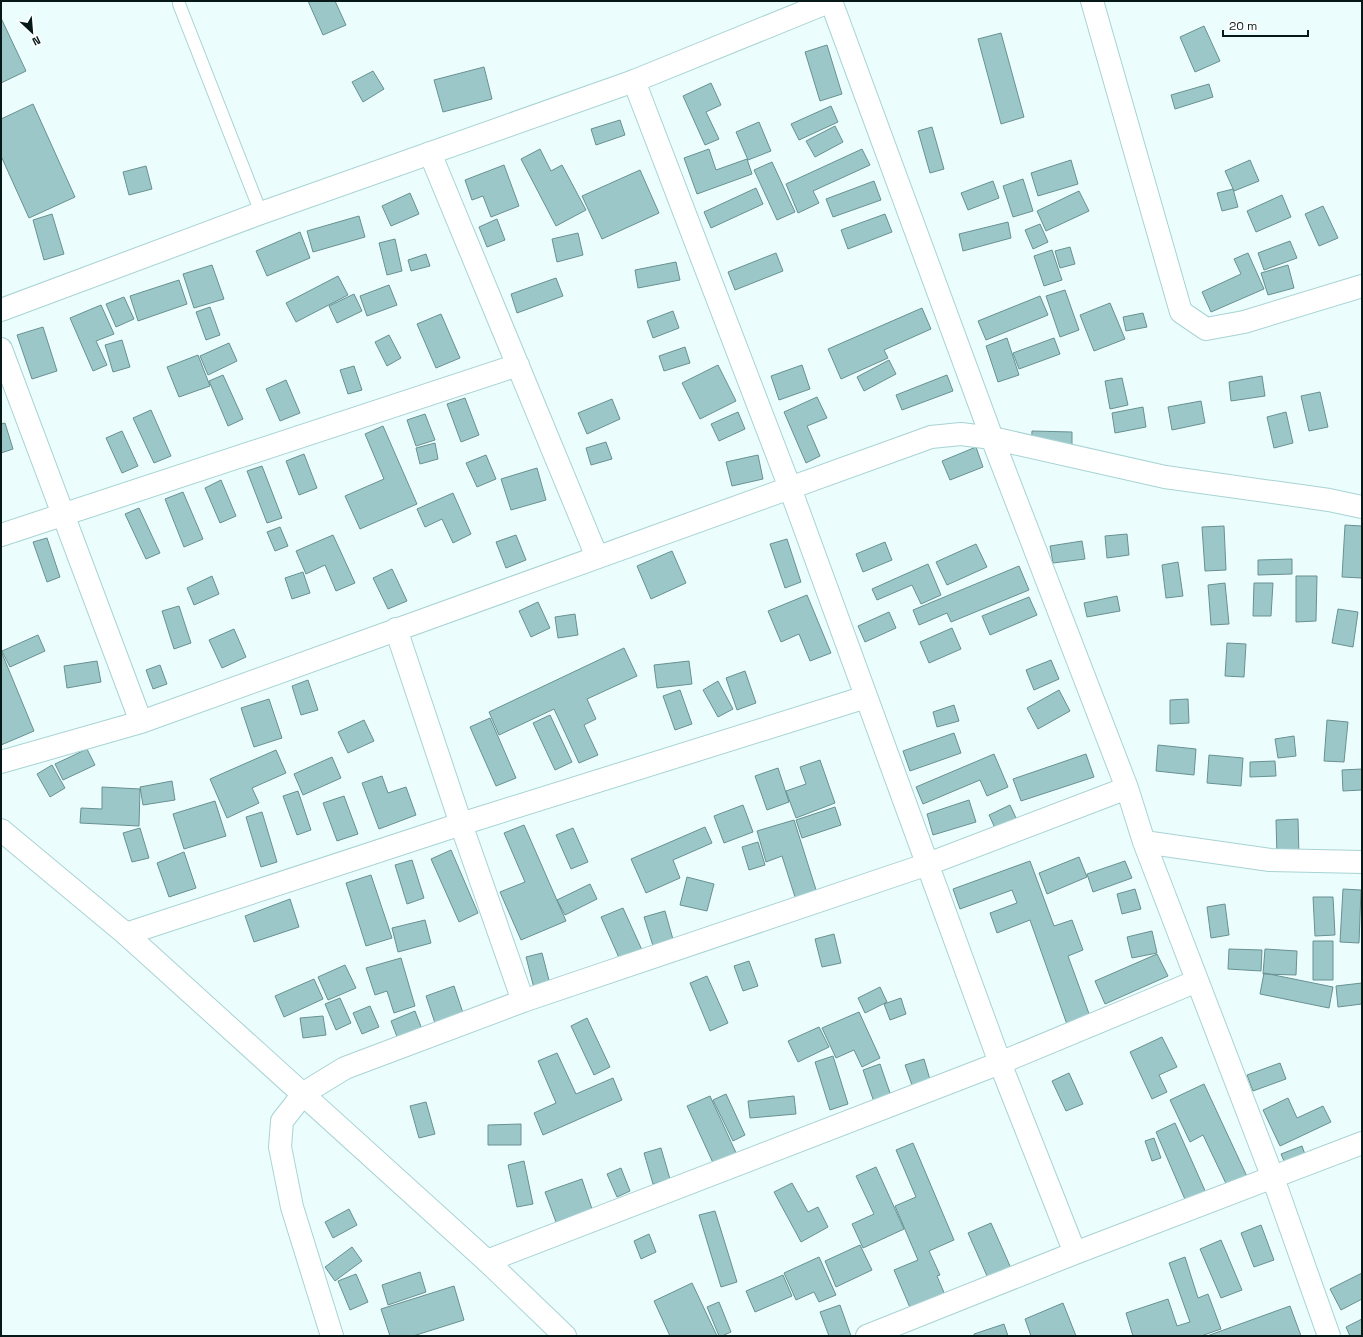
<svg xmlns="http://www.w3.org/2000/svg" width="1363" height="1337" viewBox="0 0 1363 1337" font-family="'Space Grotesk',sans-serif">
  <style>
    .building { fill: #9cc7c8; stroke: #689192 }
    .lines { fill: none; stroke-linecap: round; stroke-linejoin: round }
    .service-casing { stroke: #a8d3d4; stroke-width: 14 }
    .minor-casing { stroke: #a8d3d4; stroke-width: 24 }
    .tertiary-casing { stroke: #a8d3d4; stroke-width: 24 }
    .service { stroke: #fff; stroke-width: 12 }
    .minor { stroke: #fff; stroke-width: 22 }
    .tertiary { stroke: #fff; stroke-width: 22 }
  </style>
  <rect width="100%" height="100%" fill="#ecfdfd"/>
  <path class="building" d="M308,1H335L346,25L323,35Z
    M1,18L26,71L1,83Z
    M1204,26L1220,61L1195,72L1180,37Z
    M1001,33L1024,117L1001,124L978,39Z
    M827,45L842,94L820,101L805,52Z
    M484,67L492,99L443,112L434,80Z
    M373,71L384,89L363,102L352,82Z
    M711,83L721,105L706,112L719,139L705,145L683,96Z
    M1209,84L1213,97L1175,109L1171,95Z
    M33,104L75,197L29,218L1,156V119Z
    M831,106L838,122L799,140L791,124Z
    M620,120L625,135L596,145L591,129Z
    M759,122L771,151L748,160L736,132Z
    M835,126L843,142L815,157L806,141Z
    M932,127L944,169L930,173L918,131Z
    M540,149L551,171L562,165L586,210L556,226L521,159Z
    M709,149L716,170L747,159L752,174L697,194L684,158Z
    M862,149L870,165L813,191L819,203L798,213L786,184Z
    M1071,160L1078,184L1038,196L1031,173Z
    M1250,160L1259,181L1234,191L1225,171Z
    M772,162L795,212L777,220L754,170Z
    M504,165L519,206L491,217L483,196L472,200L465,180Z
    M146,166L152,189L129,195L123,172Z
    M640,170L659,213L602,239L582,196Z
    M1023,179L1033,211L1013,217L1003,186Z
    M874,181L881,200L833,217L826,199Z
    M993,181L999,198L968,210L961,193Z
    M756,188L763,204L711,228L704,212Z
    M1233,189L1238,207L1222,211L1217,193Z
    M1079,191L1089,211L1046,231L1037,211Z
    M410,193L419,214L391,226L382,206Z
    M1282,195L1291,217L1256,232L1247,211Z
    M1323,206L1338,238L1319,246L1305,214Z
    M52,214L64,254L44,260L33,220Z
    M885,214L892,232L848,249L841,230Z
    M359,216L365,237L313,252L307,231Z
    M497,219L505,240L487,247L479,227Z
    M1008,222L1011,238L963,251L959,234Z
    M1040,224L1048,242L1033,249L1025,230Z
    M300,232L310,258L267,276L256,251Z
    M578,233L583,255L557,262L552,239Z
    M395,239L402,271L387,275L379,243Z
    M1290,241L1297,258L1264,270L1258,253Z
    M1070,247L1075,264L1060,268L1055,251Z
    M1052,250L1062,280L1044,286L1034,256Z
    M776,253L783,271L735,290L728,272Z
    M1248,253L1264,289L1211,312L1202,292L1241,274L1234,259Z
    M426,254L430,266L411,271L408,260Z
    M676,262L680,280L638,288L635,270Z
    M212,265L224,299L194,308L183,274Z
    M1288,265L1294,288L1268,295L1261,273Z
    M338,276L348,295L296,322L286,303Z
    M556,278L563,296L517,313L511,294Z
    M179,280L187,304L138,321L130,296Z
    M389,285L397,305L367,316L360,296Z
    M1065,290L1079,330L1060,337L1046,296Z
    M354,294L362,311L337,323L329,306Z
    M1040,296L1048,315L986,340L978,321Z
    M124,297L134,319L116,327L106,304Z
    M1110,303L1125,339L1094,351L1080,315Z
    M101,305L114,334L96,341L107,365L93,371L70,318Z
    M210,307L220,335L206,340L196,312Z
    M922,308L931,329L884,350L888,358L841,379L828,349Z
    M673,311L679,328L653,338L647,321Z
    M1143,313L1147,327L1126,331L1123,317Z
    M441,314L460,358L436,368L417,324Z
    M43,327L57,371L32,379L17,335Z
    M389,335L401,358L387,366L375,342Z
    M1007,338L1019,375L998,382L986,346Z
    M1054,338L1060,354L1019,369L1013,353Z
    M122,340L130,367L113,372L105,345Z
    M229,343L237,361L208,375L200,356Z
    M685,347L690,363L664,371L659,356Z
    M198,355L210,386L179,397L167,367Z
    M889,360L896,374L864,391L857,377Z
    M718,365L736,401L700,419L682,383Z
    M802,365L810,389L779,400L771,376Z
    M354,366L362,390L348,394L340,370Z
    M223,375L243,419L228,426L209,381Z
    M947,375L953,391L902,410L896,395Z
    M1262,376L1265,396L1231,401L1229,382Z
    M1122,378L1128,405L1110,409L1105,381Z
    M286,380L300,413L280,421L266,389Z
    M1320,392L1328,427L1309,431L1301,396Z
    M817,397L827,418L807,426L820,456L806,463L784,412Z
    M465,398L479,435L461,442L447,404Z
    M612,399L620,419L587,434L578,413Z
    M1201,401L1205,423L1172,430L1168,407Z
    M1143,407L1146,427L1115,433L1112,413Z
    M151,410L171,456L154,463L133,418Z
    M738,412L745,429L719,441L711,424Z
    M1286,412L1293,443L1274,448L1267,417Z
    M425,414L435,440L416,446L407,420Z
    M5,423L13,449L1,453V424Z
    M383,426L417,504L360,529L345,496L384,479L365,434Z
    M122,431L138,466L122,473L106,438Z
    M1032,431L1072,432V452L1031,451Z
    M606,442L612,459L591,465L586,448Z
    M435,443L438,459L420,464L416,448Z
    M976,447L983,467L950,480L942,461Z
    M304,454L317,488L299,495L286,461Z
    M486,455L496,479L477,487L466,463Z
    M758,455L763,479L732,486L726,462Z
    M262,466L282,518L267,523L247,471Z
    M537,468L546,500L511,510L501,479Z
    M221,480L236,516L220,523L205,488Z
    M183,492L203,539L184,547L165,499Z
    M453,493L471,534L453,543L442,519L425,527L417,509Z
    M139,508L160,553L146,559L125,514Z
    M1345,525L1362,526V578L1342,577Z
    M1224,526L1226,570L1205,571L1202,527Z
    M280,527L288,546L275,551L267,532Z
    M1127,534L1129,555L1107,558L1105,536Z
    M333,535L355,583L336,591L325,565L306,574L296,551Z
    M516,535L526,560L506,568L496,542Z
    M47,538L60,577L47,582L33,542Z
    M787,539L801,582L785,588L770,544Z
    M1082,541L1085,559L1053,563L1050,546Z
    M885,542L892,560L863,572L856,554Z
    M976,544L987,567L947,585L936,562Z
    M672,551L686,583L651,599L637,566Z
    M1292,559V574L1258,575V560Z
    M1178,562L1183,596L1166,598L1162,565Z
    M928,564L941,595L921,604L912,585L877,600L872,589Z
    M1019,566L1029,590L951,622L947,613L919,625L913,610Z
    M392,569L407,601L388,609L373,578Z
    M303,572L310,593L292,599L285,578Z
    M212,576L219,594L194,605L187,588Z
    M1296,576H1317L1316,621L1296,622Z
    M1225,583L1229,624L1211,625L1208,585Z
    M1254,583H1273L1271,616H1253Z
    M807,595L831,653L810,661L799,634L781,642L768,611Z
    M1117,596L1120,611L1087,617L1084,603Z
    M1029,597L1037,615L990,635L982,616Z
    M538,602L550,628L531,637L519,611Z
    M179,606L191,643L174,649L162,611Z
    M1338,609L1358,612L1353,647L1332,643Z
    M889,612L896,628L865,642L858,626Z
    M575,614L578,635L558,638L555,617Z
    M952,628L961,649L929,663L920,642Z
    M234,629L246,657L222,668L209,640Z
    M38,635L45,651L10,667L2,651Z
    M1227,643L1246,644L1244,677L1225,676Z
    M624,648L637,676L587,699L596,719L584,725L598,755L579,763L554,709L499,735L489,712Z
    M1,651L34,731L1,745Z
    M1051,660L1059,679L1034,690L1026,670Z
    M97,661L101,682L67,688L64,666Z
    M689,661L692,684L657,688L654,665Z
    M160,665L167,684L153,689L146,670Z
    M745,671L756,703L737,710L726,678Z
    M308,680L318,710L301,715L292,686Z
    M718,681L733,709L718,717L703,690Z
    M680,690L692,724L675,730L663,696Z
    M1059,690L1070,711L1038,729L1027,708Z
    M269,699L282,738L254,747L241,708Z
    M1188,699L1189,723L1170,724V700Z
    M954,705L959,721L937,727L933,712Z
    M550,715L572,762L555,770L533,723Z
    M490,718L516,778L496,786L470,727Z
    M364,720L374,741L348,753L338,732Z
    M1327,720L1348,722L1344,762L1324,761Z
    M954,733L961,753L910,771L903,751Z
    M1294,736L1296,756L1278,758L1275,739Z
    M1158,745L1196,749L1194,775L1156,771Z
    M87,749L95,765L63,780L55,764Z
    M276,750L286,773L252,788L259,803L227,818L210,779Z
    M994,754L1008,787L987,796L980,780L923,804L916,787Z
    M1086,754L1094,777L1021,801L1013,779Z
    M1209,755L1243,758L1241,786L1207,783Z
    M332,757L341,778L303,795L294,774Z
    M820,760L835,803L796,818L786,791L806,784L800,767Z
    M1275,761L1276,776L1250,777V762Z
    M52,765L65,788L50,797L37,774Z
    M778,768L789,802L767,810L755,776Z
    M1362,769V790L1343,791L1342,770Z
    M382,776L388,793L406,787L416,815L379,829L362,783Z
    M172,781L175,800L143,805L140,787Z
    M102,787L140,789L139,826L80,823L81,808L102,809Z
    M298,791L311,830L297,835L283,796Z
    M344,796L358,834L337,841L323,803Z
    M969,800L976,822L933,835L927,814Z
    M215,801L226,836L184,849L173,814Z
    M743,805L753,832L724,843L714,816Z
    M1010,805L1016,818L995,828L989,815Z
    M835,807L841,825L802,838L796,820Z
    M262,812L277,862L261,867L246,817Z
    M1298,819L1299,856L1277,857L1276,820Z
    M794,820L817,893L796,900L782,856L766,862L757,831Z
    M524,825L566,921L521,940L500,892L525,882L504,833Z
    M705,827L712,843L673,860L680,878L646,893L631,859Z
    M140,828L149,858L132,862L123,833Z
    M573,828L588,862L571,869L556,835Z
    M758,842L765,865L749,870L742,847Z
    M451,850L478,913L459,922L431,859Z
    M184,852L196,888L169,897L157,863Z
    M1079,857L1087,877L1047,894L1039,873Z
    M412,860L424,898L407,904L395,865Z
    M1030,861L1054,926L1072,920L1083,950L1068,956L1092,1022L1069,1030L1030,920L997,933L990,913L1017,903L1012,890L960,909L953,889Z
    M1125,861L1132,878L1093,892L1087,874Z
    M371,875L392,938L366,946L346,883Z
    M687,877L714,884L707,911L680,905Z
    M590,884L597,899L565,915L557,900Z
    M1135,889L1141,909L1122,914L1117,894Z
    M1343,889L1361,890L1359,943L1340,942Z
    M1313,897H1333L1335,935L1315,936Z
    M290,899L299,927L254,942L245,916Z
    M1225,904L1229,935L1211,938L1207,907Z
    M623,908L642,950L620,960L601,917Z
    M665,911L674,943L654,949L644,917Z
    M425,920L431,943L398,952L392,928Z
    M1152,931L1157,953L1132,958L1127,937Z
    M834,934L841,963L822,967L815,939Z
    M1313,941H1333V980H1313Z
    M1229,949L1262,950L1261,971L1228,969Z
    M1265,949L1297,951L1296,975L1263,974Z
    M542,953L551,988L535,992L526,957Z
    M1157,954L1168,976L1105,1004L1095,981Z
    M401,958L415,1006L394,1013L387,991L375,995L366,968Z
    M749,961L758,986L743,991L734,966Z
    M345,965L356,988L328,1000L318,977Z
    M1264,973L1333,987L1329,1008L1260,994Z
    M707,976L728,1023L710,1031L690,983Z
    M314,979L323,999L284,1017L275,996Z
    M1362,983V1004L1338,1007L1336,986Z
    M454,986L465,1019L437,1029L426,996Z
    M880,987L887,1002L865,1013L858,998Z
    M340,998L351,1023L336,1030L325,1004Z
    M901,998L906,1014L890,1020L884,1004Z
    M370,1006L379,1027L362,1034L353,1013Z
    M415,1011L423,1032L399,1042L391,1021Z
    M859,1012L880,1058L862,1067L854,1050L836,1058L822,1028Z
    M323,1016L326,1035L303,1038L300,1018Z
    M587,1018L610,1067L594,1075L571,1026Z
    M819,1027L829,1047L798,1062L788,1041Z
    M1162,1037L1177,1067L1159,1075L1167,1092L1152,1099L1130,1052Z
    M557,1053L576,1094L613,1078L622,1100L543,1135L534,1113L556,1103L538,1061Z
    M833,1056L848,1104L830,1110L815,1062Z
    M924,1059L931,1083L913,1088L905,1065Z
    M1280,1063L1286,1079L1253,1091L1247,1075Z
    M880,1064L891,1096L874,1102L863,1070Z
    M1069,1073L1083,1104L1066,1111L1052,1081Z
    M1204,1084L1250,1183L1230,1192L1203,1135L1190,1142L1170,1100Z
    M726,1094L745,1135L733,1141L713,1100Z
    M710,1096L737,1155L714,1165L687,1106Z
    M794,1096L796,1114L750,1118L748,1101Z
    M1288,1098L1297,1118L1323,1106L1331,1122L1280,1146L1263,1110Z
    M426,1102L435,1134L419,1138L410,1106Z
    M1175,1123L1210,1202L1190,1211L1156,1132Z
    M521,1124V1145H488V1125Z
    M1154,1138L1161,1158L1152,1161L1145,1141Z
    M913,1143L954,1240L929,1251L940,1275L937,1276L945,1295L911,1310L894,1270L918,1260L895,1206L916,1197L896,1150Z
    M1302,1146L1307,1160L1287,1168L1281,1154Z
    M661,1148L670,1179L653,1184L644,1153Z
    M524,1161L533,1204L517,1207L508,1165Z
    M876,1167L904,1229L863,1248L852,1224L874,1214L856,1176Z
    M621,1168L630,1191L617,1197L607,1174Z
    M582,1179L592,1209L556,1222L545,1192Z
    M792,1183L808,1212L818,1207L828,1227L801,1242L774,1192Z
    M349,1209L357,1225L333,1238L325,1222Z
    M715,1211L737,1282L721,1287L699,1215Z
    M991,1223L1014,1275L991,1285L968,1233Z
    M1261,1225L1274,1260L1254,1267L1241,1233Z
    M649,1234L656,1252L641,1259L634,1241Z
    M1221,1240L1242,1290L1221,1298L1200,1249Z
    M860,1245L872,1270L836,1287L825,1261Z
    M352,1247L362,1261L335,1281L325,1267Z
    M819,1257L836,1295L819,1302L814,1292L796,1300L784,1273Z
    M1185,1257L1198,1298L1208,1294L1221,1329L1201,1336H1133L1126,1313L1168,1299L1177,1326L1190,1322L1169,1263Z
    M420,1272L426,1292L388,1305L382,1285Z
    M1362,1273V1299L1341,1310L1330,1289Z
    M356,1274L368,1302L350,1310L338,1281Z
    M783,1275L792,1296L755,1312L746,1291Z
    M692,1283L717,1336H670L654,1301Z
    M454,1286L464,1320L413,1336H390L381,1309Z
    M719,1302L731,1332L722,1336H719L707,1307Z
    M1063,1303L1076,1336H1031L1025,1319Z
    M840,1305L851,1336H829L820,1312Z
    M1290,1306L1301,1336H1207Z
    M1362,1319V1336H1350L1346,1327Z
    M1004,1324L1008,1336H974V1334Z"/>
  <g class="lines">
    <defs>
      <path id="service" d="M179,4L261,213"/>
      <path id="minor" d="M831,1L992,438L1127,788L1144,842L1273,1178L1329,1336
        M1092,1L1181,312L1206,329L1244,322L1362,286
        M634,81L790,488L1000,1063L1075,1253
        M430,153L597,557
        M1,349L141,722
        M1,535L518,365
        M396,629L461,824L523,1001
        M1,762L141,722L931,437L961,434L992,438L1165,477L1329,500L1362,507
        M1144,842L1270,860L1362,862
        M126,934L461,824L866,697
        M487,1261L1000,1063L1197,981
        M332,1336L292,1207L280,1147L282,1121L304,1093L345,1068L523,1001L928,864L1127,788
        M867,1336L1075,1253L1362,1143"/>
      <path id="tertiary" d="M1,310L261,213L634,81L831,1
        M1,830L126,934L487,1261L565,1336"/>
    </defs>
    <use href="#service" class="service-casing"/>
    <use href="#minor" class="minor-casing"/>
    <use href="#tertiary" class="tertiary-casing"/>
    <use href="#service" class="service"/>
    <use href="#minor" class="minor"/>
    <use href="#tertiary" class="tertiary"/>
  </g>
  <rect width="1363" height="1337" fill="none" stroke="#071818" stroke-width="4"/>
  <g transform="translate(32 32) rotate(154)" stroke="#ffffff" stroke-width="3" paint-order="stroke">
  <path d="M0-3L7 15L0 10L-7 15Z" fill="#071818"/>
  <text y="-6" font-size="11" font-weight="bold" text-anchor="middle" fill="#071818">N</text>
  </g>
  <path d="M1223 30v6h85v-6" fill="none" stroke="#071818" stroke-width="2"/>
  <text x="1229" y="30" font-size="12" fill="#071818" stroke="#ffffff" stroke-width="3" paint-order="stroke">20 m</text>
</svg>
